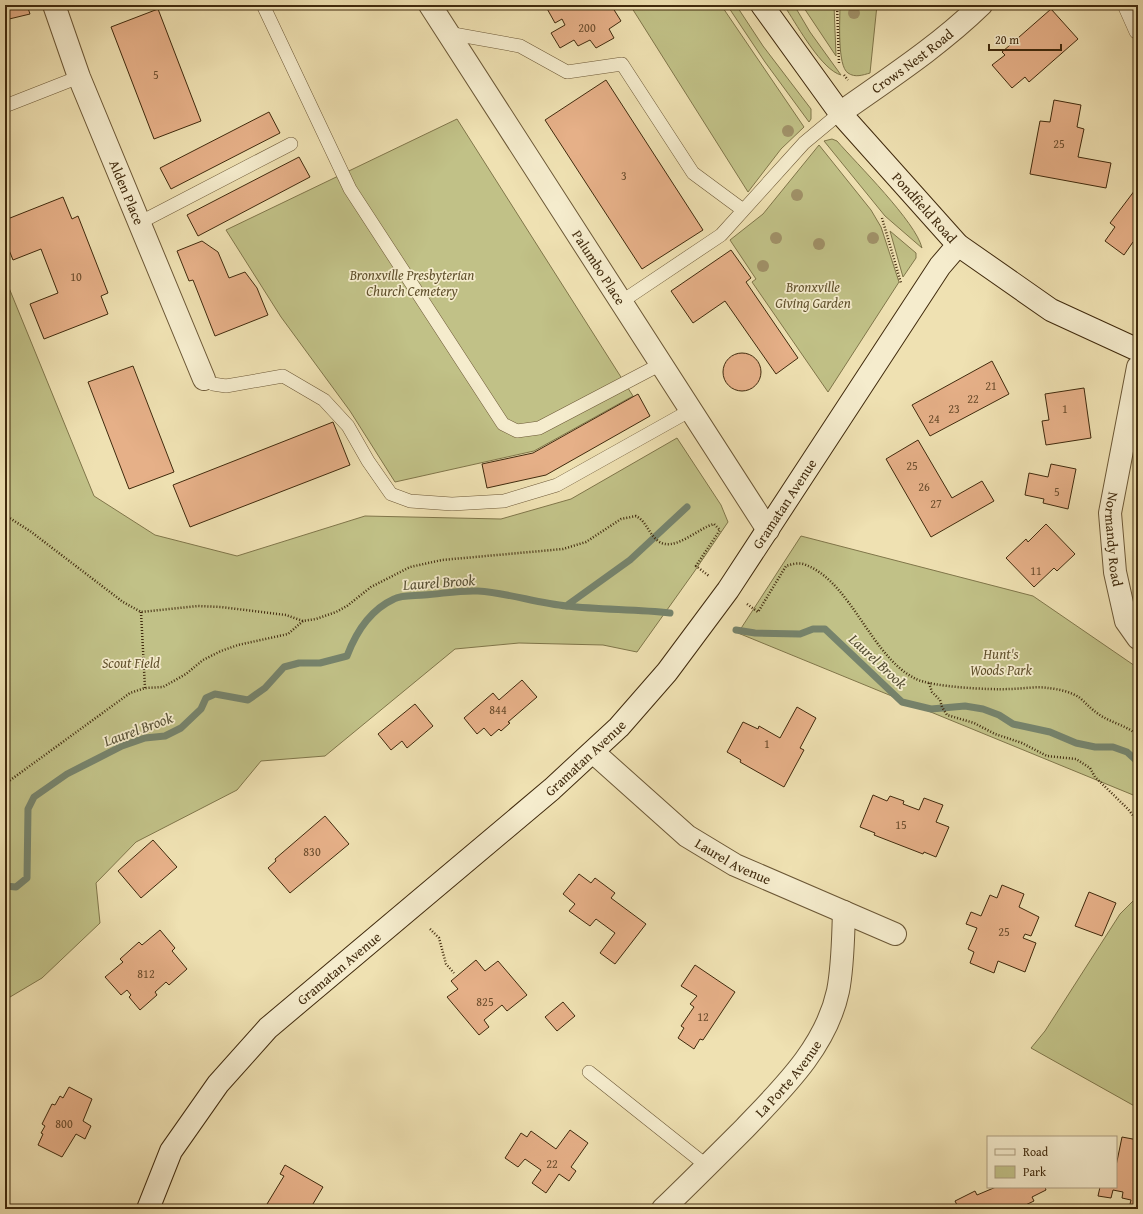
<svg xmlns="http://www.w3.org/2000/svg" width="1143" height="1214" viewBox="0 0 1143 1214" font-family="'Gentium Book Plus',serif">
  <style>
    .green { fill: #c1c187; stroke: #80764a }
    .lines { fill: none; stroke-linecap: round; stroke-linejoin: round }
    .stream { stroke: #76836c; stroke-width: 7 }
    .building { fill: #e6b088; stroke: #402a0d }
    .lane-casing { stroke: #6c5836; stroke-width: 14 }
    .street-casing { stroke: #6c5836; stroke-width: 24 }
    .secondary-casing { stroke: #402a0d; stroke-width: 24 }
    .path { stroke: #402a0d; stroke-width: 2.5; stroke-dasharray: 1 2; stroke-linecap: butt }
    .lane { stroke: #f5eccd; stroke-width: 13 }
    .street { stroke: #f5eccd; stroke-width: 22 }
    .secondary { stroke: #f5eccd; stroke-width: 22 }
    .tree { fill: #a09168 }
    .labels { text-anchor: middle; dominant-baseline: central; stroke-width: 3.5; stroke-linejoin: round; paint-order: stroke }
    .number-label { font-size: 12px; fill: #6a4c2c }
    .street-label { font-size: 14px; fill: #402a0d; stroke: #f5eccd }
    .park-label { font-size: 14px; font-style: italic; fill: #60502c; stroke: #f5eccd }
    .water-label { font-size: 15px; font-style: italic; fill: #564f34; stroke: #f5eccd }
  </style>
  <rect width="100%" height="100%" fill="#efe1b2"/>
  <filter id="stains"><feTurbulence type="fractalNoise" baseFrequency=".005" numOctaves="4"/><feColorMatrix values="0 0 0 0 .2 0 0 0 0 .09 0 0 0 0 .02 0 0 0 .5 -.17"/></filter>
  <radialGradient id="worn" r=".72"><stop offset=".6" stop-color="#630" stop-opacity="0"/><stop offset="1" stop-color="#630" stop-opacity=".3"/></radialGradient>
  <path class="green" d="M630,5H721L804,127L781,149L748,192Z
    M727,5H736L763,46L811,109V119L809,122L765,62Z
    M788,5H794L810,32L841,75C822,70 798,27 787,10Z
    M802,5H834L836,56Z
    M840,5H877L870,73C863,75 855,78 848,73C837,66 840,19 840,5Z
    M457,119L633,396L534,451L395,482L350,411L281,317L226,230Z
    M832,139L837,141C857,164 916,222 922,248L885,216L824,141Z
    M819,145L871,210L881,227L899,282L828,392L752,282L756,279L730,240L763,214Z
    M890,231L916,253V258L903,277Z
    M5,281L7,283L94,496L155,535L237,556L365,516L501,519L571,499L677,438L721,505L728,522L694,572L637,652L603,645L519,643L455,649L325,756L261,761L237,790L136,842L96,883L100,923L42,978L5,1000Z
    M801,536L1033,596L1138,668V797L738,633Z
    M1138,896V1108L1031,1048L1045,1031L1120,914Z"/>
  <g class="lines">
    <path class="stream" d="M566,606L630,560L687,507
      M736,630L755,633L800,634L813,629H825L902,702L931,709L965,706L983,709L999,715L1013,724L1050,732L1076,743L1095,747H1113L1127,752L1138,762
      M5,886L16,887L27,878L28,809L34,797L67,774L122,746L145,738L165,736L181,728L201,709L206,698L215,694L248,700L265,688L284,667L299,663H320L347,656C356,632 370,610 394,599C401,595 415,596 424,595C441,594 460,590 478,591C508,593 537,603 567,606C601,610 636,609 670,613"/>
  </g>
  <path class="building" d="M5,5H27L30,14L5,20Z
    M545,5H611L621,21L609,29L614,38L596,48L590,40L578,46L574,40L560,48L551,33L565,25L562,19L555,23Z
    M158,9L201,121L154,139L111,27Z
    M1051,9L1078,39L1029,82L1025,77L1012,88L992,65L1005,55L1002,52Z
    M606,80L703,230L642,269L545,120Z
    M1054,100L1081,105L1077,127L1084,129L1078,157L1111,163L1106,188L1030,174L1040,121L1050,122Z
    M269,112L280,133L171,189L160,168Z
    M299,157L310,177L198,236L187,215Z
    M1135,190L1138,192V246L1133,242L1124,255L1105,241L1115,227L1110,223Z
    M63,197L72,219L78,216L108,293L101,296L108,314L44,339L30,304L58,293L41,249L13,260L5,240V220Z
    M202,241L218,252L229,278L245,272L257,288L268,315L215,336L193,280L189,281L177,251Z
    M731,250L751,278L746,282L798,358L776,374L725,301L693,323L671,291Z
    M723 372a19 19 0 1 1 38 0a19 19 0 1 1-38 0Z
    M992,361L1009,394L930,436L912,405Z
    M133,366L174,472L129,489L88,382Z
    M1084,388L1091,438L1046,445L1042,421L1049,420L1045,394Z
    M638,394L650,416L546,475L487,488L482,464L533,453Z
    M333,422L350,465L190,527L173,485Z
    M918,440L952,498L982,481L994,501L931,537L886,459Z
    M1051,464L1076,469L1068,509L1043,503L1044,499L1025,495L1029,473L1048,477Z
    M1046,524L1075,554L1057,571L1054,568L1034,587L1006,558L1026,539L1028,542Z
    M522,680L537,697L508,722L510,723L501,731L499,729L491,736L484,728L477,734L464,718L493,693L499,700Z
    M415,704L433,726L407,748L402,741L391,750L378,734Z
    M797,707L816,718L800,748L804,750L784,787L740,762L741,760L727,752L743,722L758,729L759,726L780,738Z
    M873,795L887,801L890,796L904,801L903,804L919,810L924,798L943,805L936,822L949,827L936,857L924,852L923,854L874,835L875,833L860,827Z
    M325,816L349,844L290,893L268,868L276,861L275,859Z
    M153,840L177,867L141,898L118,871Z
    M579,874L591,883L595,878L615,893L611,898L646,924L615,964L600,953L615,933L596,919L590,926L569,911L575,904L563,894Z
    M1002,885L1024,894L1019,907L1039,917L1031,936L1025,934L1023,938L1036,943L1025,972L998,961L994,973L970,963L974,952L968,949L977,928L966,924L971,912L981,916L990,895L997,898Z
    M1089,892L1116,903L1102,936L1075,926Z
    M160,930L175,948L172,951L187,969L169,985L166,982L155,992L157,995L140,1010L129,997L131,995L127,990L121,995L105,977L123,962L120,959L139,942L142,945Z
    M476,960L485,971L498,961L527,995L507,1011L502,1005L484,1020L489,1027L479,1035L447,997L458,989L451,981Z
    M695,965L735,992L703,1040L700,1039L694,1049L678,1038L684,1028L681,1026L694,1007L690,1004L697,996L681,986Z
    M563,1002L575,1016L557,1031L545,1017Z
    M69,1087L92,1099L83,1121L91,1126L85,1139L76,1134L62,1157L38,1145L43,1134L41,1133L45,1126L42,1124L52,1104L55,1105L60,1096L63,1098Z
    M570,1130L588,1143L571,1167L576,1171L569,1181L559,1174L546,1193L532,1183L541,1170L525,1159L518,1167L505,1158L521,1133L527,1137L531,1131L556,1149Z
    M1122,1137L1138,1140V1209L1129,1208L1131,1200L1122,1198L1123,1192L1113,1190L1111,1198L1098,1196L1100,1187H1116V1166Z
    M285,1165L323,1187L310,1209H264L284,1176L280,1174Z
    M996,1187H1045L1046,1190L1032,1197L1034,1201L1017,1209H1007L1005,1205L996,1209H959L955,1201L975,1191L977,1195Z
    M767,1204L772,1209H762Z"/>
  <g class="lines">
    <defs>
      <path id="lane" d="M263,5L350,189L503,424L517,431L539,428L661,364
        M1124,5L1136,32L1138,33
        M448,33L520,46L567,72L622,64L693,173L743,210
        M5,106L79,77
        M139,223L291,144
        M621,302L721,235L804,143L840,113
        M204,379L213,384L226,386L283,376L324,400L348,426L368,461L391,494L410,501L452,504L504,501L557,485L691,410
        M589,1072L707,1166"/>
      <g id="street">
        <path id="s1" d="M54,5L79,77L204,379"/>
        <path id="s2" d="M430,5L768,530"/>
        <path id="s3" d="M840,113C888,79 939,46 981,5"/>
        <path id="s4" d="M1138,367L1110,513L1115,572L1126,621L1138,638"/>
        <path id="s5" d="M593,752L687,836L735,865L895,934"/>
        <path id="s6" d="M663,1209C691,1182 718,1155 745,1128C783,1088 826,1047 838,991C843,966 843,938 844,912"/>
      </g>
      <g id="secondary">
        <path id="s7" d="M762,5L840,113L958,245L1051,310L1138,350"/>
        <path id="s8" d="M148,1209L171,1151L218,1084L268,1028L552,789L619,727L667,672L728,590L940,266L958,245"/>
      </g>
    </defs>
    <use href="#lane" class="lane-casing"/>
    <use href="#street" class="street-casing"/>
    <use href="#secondary" class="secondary-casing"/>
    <path class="path" d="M837,5L839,63
      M844,75L848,80
      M882,218L901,283
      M5,515L30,531L123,602L141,612L198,606L221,607L286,615L303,621L316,619L336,612L347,606L371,587L410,567L442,560L563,549L586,542L621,519L636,516C647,522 648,533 658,541C674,553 698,528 714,524L720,530L696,566L709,576
      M747,604L758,612L786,566C792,564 800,562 806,565C852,583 871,657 916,679C932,687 990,690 1009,689C1022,689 1036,686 1048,688C1058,689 1072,692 1080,698C1088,705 1094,712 1103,717C1114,723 1128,727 1138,735
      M141,612L145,688
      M929,683L932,692L940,700L942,707L947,715L974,723L995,734L1022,743L1047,756L1076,759L1090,768L1095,777L1128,809L1138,822
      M5,784L130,693L145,688L163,687L186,674L203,660L221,651L238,645L288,634L303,621
      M430,929L439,938L446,964L454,973"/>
    <use href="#lane" class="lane"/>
    <use href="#street" class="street"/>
    <use href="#secondary" class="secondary"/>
  </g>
  <g class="tree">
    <circle cx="854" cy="13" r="6"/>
    <circle cx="788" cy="131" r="6"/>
    <circle cx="797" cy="195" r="6"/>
    <circle cx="776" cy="238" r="6"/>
    <circle cx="873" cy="238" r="6"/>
    <circle cx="819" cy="244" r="6"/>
    <circle cx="763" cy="266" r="6"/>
  </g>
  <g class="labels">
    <g class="number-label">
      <text x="587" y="27">200</text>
      <text x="156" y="74">5</text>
      <text x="1059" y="143">25</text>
      <text x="624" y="175">3</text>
      <text x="76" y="276">10</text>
      <text x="991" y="385">21</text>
      <text x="973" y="398">22</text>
      <text x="954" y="408">23</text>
      <text x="1065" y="408">1</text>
      <text x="934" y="418">24</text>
      <text x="912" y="465">25</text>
      <text x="924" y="486">26</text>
      <text x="1057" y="491">5</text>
      <text x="936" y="503">27</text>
      <text x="1036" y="570">11</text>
      <text x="498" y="709">844</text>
      <text x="767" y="743">1</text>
      <text x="901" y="824">15</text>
      <text x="312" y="851">830</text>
      <text x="1004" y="931">25</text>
      <text x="146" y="973">812</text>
      <text x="485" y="1001">825</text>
      <text x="703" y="1016">12</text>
      <text x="64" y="1123">800</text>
      <text x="552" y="1163">22</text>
    </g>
    <g class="street-label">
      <text stroke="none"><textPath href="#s3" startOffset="89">Crows Nest Road</textPath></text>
      <text stroke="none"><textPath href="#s1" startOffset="201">Alden Place</textPath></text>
      <text stroke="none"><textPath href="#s7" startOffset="260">Pondfield Road</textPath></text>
      <text stroke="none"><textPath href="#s2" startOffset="312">Palumbo Place</textPath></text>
      <text stroke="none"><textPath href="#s8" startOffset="960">Gramatan Avenue</textPath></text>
      <text stroke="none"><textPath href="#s4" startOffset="175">Normandy Road</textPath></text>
      <text stroke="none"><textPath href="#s8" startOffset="636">Gramatan Avenue</textPath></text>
      <text stroke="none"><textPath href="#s5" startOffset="179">Laurel Avenue</textPath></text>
      <text stroke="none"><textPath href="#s8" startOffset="312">Gramatan Avenue</textPath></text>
      <text stroke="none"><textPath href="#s6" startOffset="181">La Porte Avenue</textPath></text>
    </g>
    <g class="park-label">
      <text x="412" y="275">Bronxville Presbyterian<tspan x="412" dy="16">Church Cemetery</tspan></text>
      <text x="813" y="287">Bronxville<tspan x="813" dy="16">Giving Garden</tspan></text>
      <text x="1001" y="654">Hunt's<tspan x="1001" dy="16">Woods Park</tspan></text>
      <text x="131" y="663">Scout Field</text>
    </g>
    <g class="water-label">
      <text transform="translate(439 582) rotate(-4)">Laurel Brook</text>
      <text transform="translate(878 661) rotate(43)">Laurel Brook</text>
      <text transform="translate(138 729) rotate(-20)">Laurel Brook</text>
    </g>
  </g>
  <rect width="1143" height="1214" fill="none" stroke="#efe1b2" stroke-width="20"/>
  <rect x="6" y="6" width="1131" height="1202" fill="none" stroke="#402a0d" stroke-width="2"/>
  <rect x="10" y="10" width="1123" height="1194" fill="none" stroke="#402a0d"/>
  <rect x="987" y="1136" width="130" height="52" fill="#f5eccd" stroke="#ad9e80"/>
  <rect x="995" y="1149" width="20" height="6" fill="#f5eccd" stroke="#ad9e80"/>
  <text x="1023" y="1156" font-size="12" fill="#402a0d">Road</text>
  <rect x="995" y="1166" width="20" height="12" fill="#c1c187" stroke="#ad9e80"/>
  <text x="1023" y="1176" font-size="12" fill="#402a0d">Park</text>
  <path d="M989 44v6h72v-6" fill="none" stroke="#402a0d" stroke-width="2"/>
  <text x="995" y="44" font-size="12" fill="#402a0d" stroke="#f5eccd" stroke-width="3" paint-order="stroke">20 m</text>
  <rect width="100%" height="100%" filter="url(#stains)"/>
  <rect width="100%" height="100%" fill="url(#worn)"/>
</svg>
